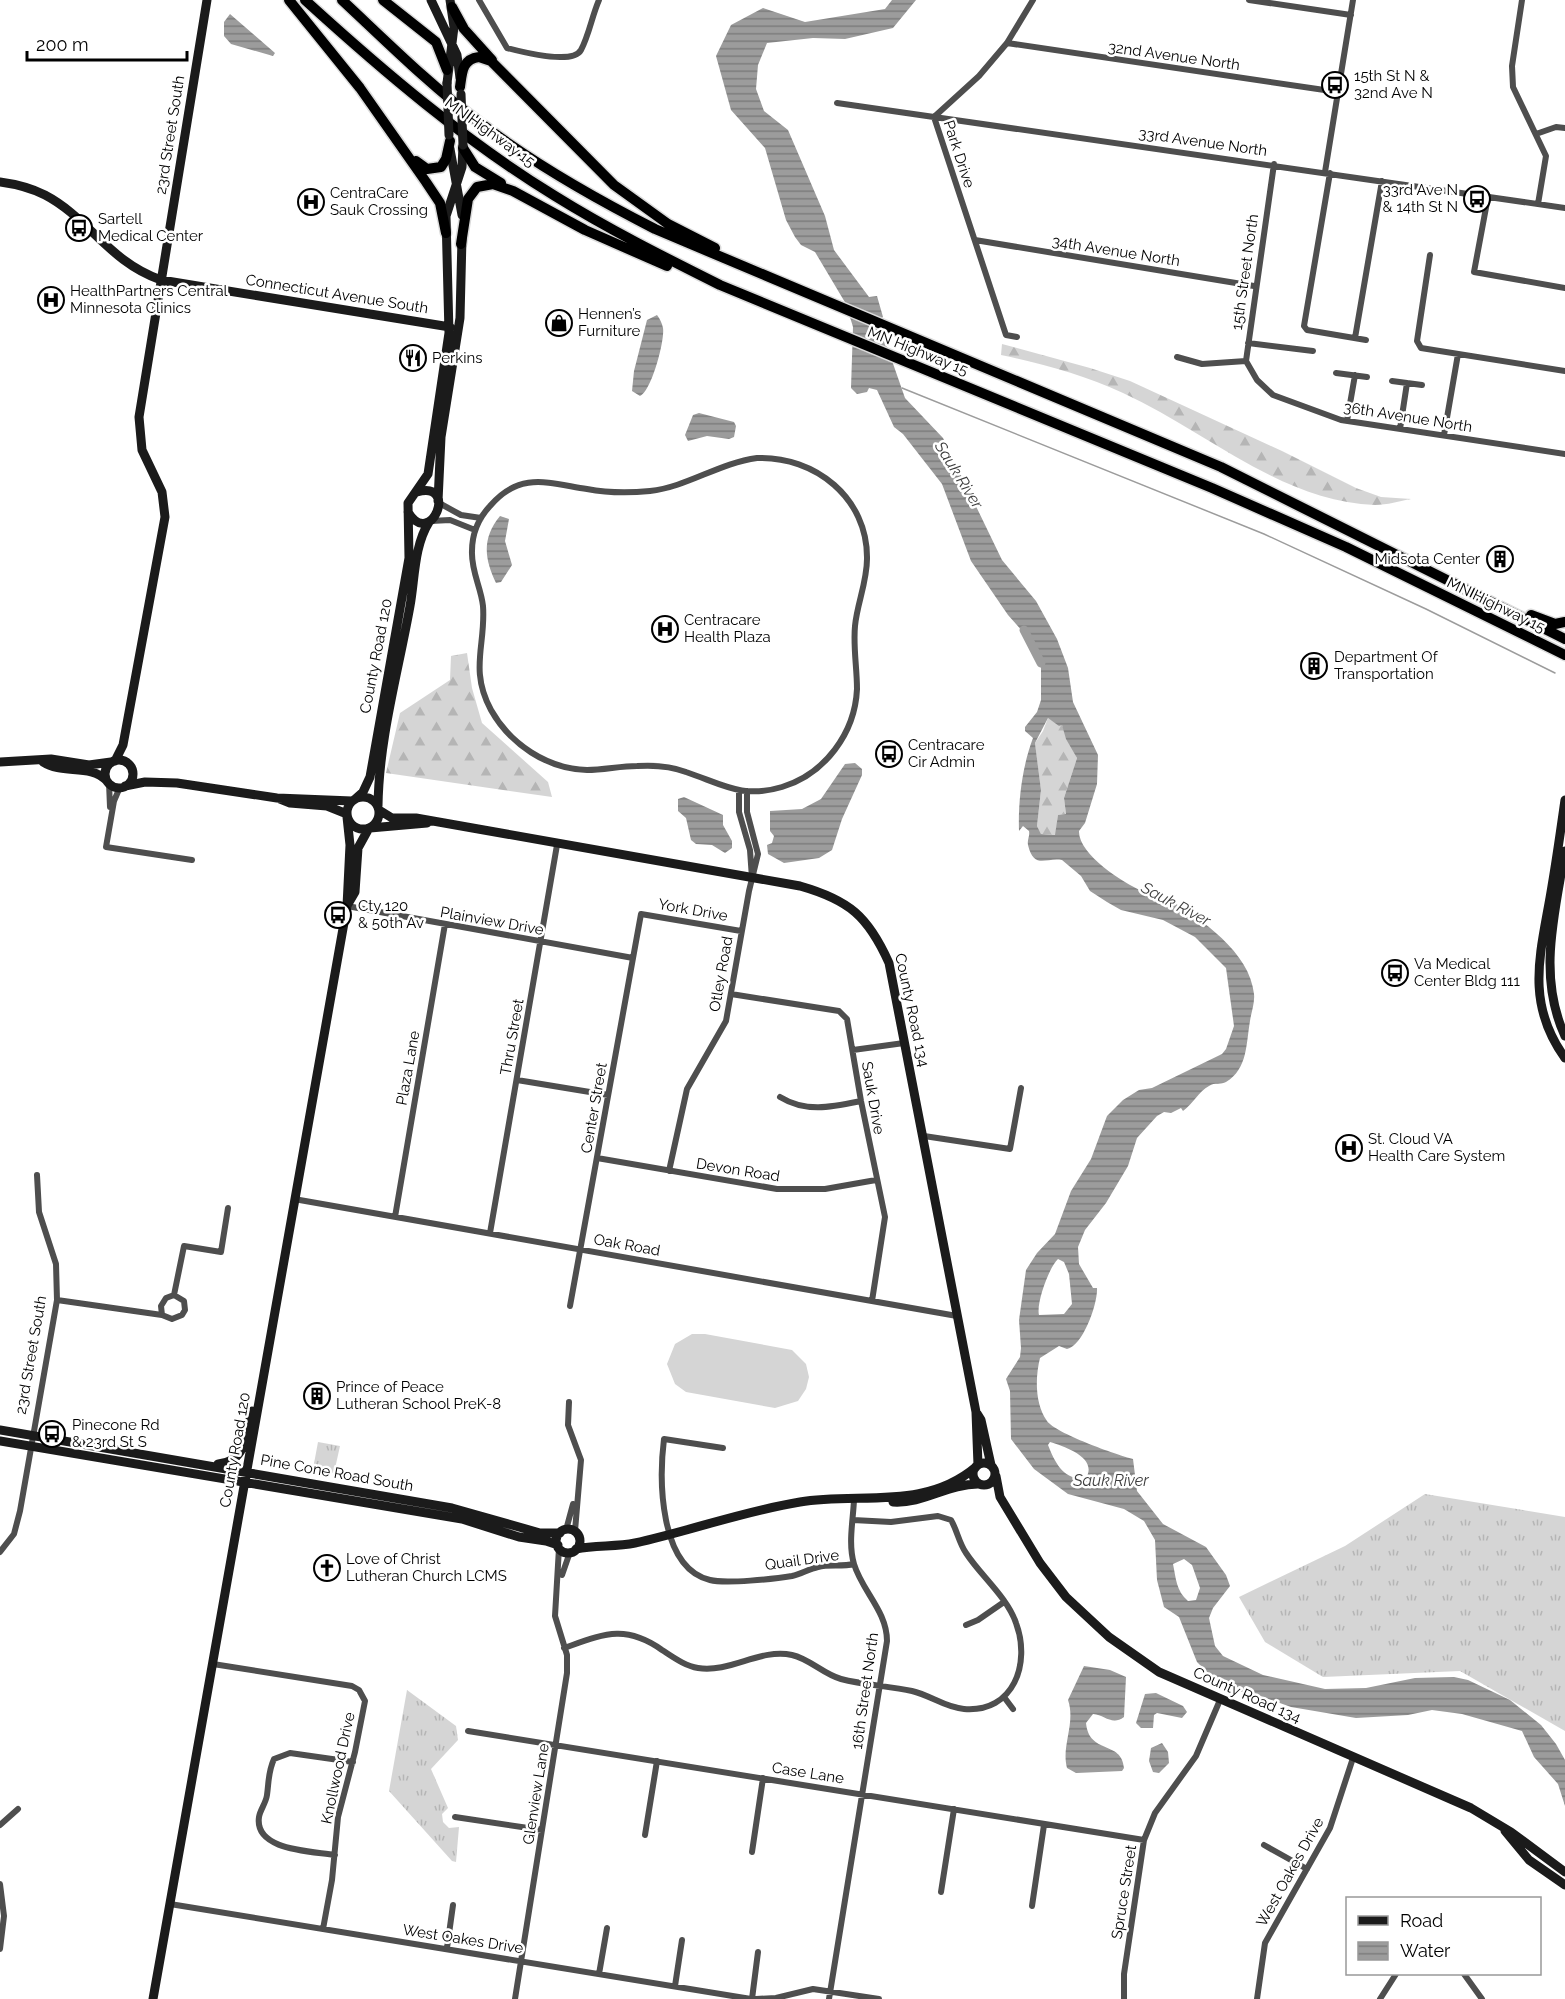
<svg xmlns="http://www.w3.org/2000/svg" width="1565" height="1999" viewBox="0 0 1565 1999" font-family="Raleway,sans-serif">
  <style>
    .grass { fill: url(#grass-tufts) }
    .forest { fill: url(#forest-firs) }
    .pitch { fill: #d5d5d5 }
    .water { fill: url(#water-rules); fill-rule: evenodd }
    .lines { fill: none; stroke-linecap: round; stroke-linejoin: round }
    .stream { stroke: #9c9c9c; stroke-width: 1.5 }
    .river { stroke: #9c9c9c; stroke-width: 9 }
    .highway-casing { stroke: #dbdbdb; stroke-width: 13 }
    .street { stroke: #4e4e4e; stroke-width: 6 }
    .secondary { stroke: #1b1b1b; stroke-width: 9 }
    .highway { stroke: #000; stroke-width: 10 }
    .secondary-bridge { stroke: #1b1b1b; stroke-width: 9 }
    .labels { text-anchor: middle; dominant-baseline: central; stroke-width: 5; stroke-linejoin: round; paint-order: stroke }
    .street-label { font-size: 15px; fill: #000; stroke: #fff }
    .poi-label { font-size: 15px; fill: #000; stroke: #fff; text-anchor: start }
    .water-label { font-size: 16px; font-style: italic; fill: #3d3d3d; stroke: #fff }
  </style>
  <defs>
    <pattern id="grass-tufts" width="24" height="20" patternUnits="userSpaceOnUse" patternTransform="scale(1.5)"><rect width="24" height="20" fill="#d5d5d5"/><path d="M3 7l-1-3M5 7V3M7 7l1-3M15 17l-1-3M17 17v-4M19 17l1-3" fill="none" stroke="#b5b5b5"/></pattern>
    <pattern id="forest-firs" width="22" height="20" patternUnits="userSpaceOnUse" patternTransform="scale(1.5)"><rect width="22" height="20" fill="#d5d5d5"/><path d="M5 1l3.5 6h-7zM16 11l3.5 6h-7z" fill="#b5b5b5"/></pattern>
    <pattern id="water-rules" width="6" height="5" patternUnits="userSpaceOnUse" patternTransform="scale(1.5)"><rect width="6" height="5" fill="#9c9c9c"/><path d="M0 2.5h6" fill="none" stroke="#7d7d7d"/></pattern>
  </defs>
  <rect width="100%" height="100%" fill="#fff"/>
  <path class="grass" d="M318,1442L340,1446L334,1473L313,1469Z
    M1425,1494L1565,1517V1731L1460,1671L1323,1677L1265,1642L1239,1597L1345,1546Z
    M407,1690L456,1726L458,1740L431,1769L448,1808L442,1814L443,1822L449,1828L459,1827L456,1862L452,1861L389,1791Z"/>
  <path class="forest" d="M1002,344L1090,368L1130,381L1282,451L1356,488L1381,497L1411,499C1400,501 1387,505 1375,505C1280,501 1206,431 1123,393C1084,375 1043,364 1001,355Z
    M467,653L472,688L482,723L548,782L552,797L386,773L400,713L450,680L451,656Z
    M1048,718L1062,725L1077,758L1064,798L1066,814L1058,815L1056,835L1041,834L1037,826L1041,790L1035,743L1043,731Z"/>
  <path class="pitch" d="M692,1334H705L792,1350L806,1364L809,1377L806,1389L798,1401L775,1408L686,1392L675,1384L667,1364L675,1344Z"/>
  <path class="water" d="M892,0H916L893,28L845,39L813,38L767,43L758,65L756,89L764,111L788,130L825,216L834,250L869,297L877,296L883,317L879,321L882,332L905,398L943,438L1002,560L1036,601L1057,639L1068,668L1073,702L1098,755L1097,784L1085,823L1079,831C1078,854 1123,883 1142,891C1151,894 1160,894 1168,899C1201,919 1250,952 1254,994C1255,1003 1251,1013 1250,1021C1246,1043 1248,1069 1226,1082C1221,1085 1215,1082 1209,1086C1199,1091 1193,1104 1183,1111L1181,1108L1171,1113L1164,1112L1157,1116L1137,1138L1128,1166L1106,1203L1085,1230L1078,1247L1079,1264L1093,1288H1097C1098,1303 1083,1346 1067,1349L1059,1346L1040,1358C1035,1378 1035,1404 1047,1421C1055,1433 1117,1455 1133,1459L1137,1491L1163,1524L1206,1547L1226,1575L1230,1586L1213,1608L1209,1618L1215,1646L1223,1656L1263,1675L1325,1689L1366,1688L1415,1678L1454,1677L1468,1680L1510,1700L1541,1725L1556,1744L1565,1760V1806L1558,1784L1534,1757L1522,1731L1462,1714L1432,1710L1408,1715L1356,1718L1291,1707L1252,1693L1232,1691L1219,1684L1197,1662L1179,1617L1164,1607L1157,1580L1155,1540L1144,1521L1124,1509L1068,1494L1034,1469L1011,1439L1010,1391L1006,1379L1020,1357L1021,1348L1019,1320L1026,1270L1037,1253L1055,1234L1071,1191L1091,1159L1107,1116L1123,1100L1139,1090L1152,1088L1222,1054L1226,1049L1234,1026L1226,968L1195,937L1163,920L1121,910L1107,902L1090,891L1081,876L1062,860C1046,857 1034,870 1028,845C1027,840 1030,836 1029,831L1023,826L1019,831C1018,802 1022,767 1033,738L1025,731V727L1037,712L1041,700V668L1037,654L1031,641L1008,615L971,561L942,484L903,434L894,427L877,390L869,388L867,392L857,394L851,388L853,327L846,304L815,252L801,245L795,237L786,220L765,148L731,110L716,56L731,25L763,8L805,22L885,9ZM1048,718L1059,726L1062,725L1066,739L1077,758L1064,798L1066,814L1058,815L1055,835L1041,834L1037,826L1041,790L1035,743ZM1058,1259L1064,1262L1069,1274L1072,1304L1064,1314L1039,1315C1036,1304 1049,1267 1058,1259ZM1050,1442C1066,1447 1098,1458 1086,1478C1064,1481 1055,1463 1048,1445ZM1184,1559L1192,1565L1200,1588L1196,1600L1188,1601C1176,1591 1176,1578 1173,1564Z
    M230,14L275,53L273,56L231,44L224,36V22Z
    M657,315C660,319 662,323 663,328C665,341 651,392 640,396L632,391L634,371L647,320Z
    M699,413L734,422L736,426L734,437L729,439L707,436L688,441L685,435L693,415Z
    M500,516L509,519L505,541L512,565L501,582L496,583C485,560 481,539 500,516Z
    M855,763L862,769V775L842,819L832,850L819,858L784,863L768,854L767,845L772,843L774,836L770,831V811L802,809L821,799L845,764Z
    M684,797L723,815V825L732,841V848L725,853L712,845L696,844L691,840L686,818L678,811V799Z
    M1084,1666L1110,1670L1126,1677L1124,1717C1112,1726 1105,1715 1093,1714L1086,1723C1089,1755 1122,1740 1124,1768L1122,1771L1076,1773L1067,1768C1061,1746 1076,1723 1068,1700Z
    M1156,1693L1183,1706L1187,1712L1182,1718L1157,1713L1154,1715L1153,1728H1141L1136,1723L1145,1694Z
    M1162,1743L1168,1752L1169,1763L1159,1773L1153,1772L1149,1761L1151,1748Z"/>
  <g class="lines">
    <path class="stream" d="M902,388L1264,534L1426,609L1555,673"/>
    <path class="river" d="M1024,630L1041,663"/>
    <defs>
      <path id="highway" d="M289,0L360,88L426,182L440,203L446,233
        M305,0C383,71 465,141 555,196C608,229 664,257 720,285L1212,488L1346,547L1565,655
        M342,0C387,42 430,85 479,122C534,164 594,198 655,229L1221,467L1565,639
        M383,0L436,42L447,70
        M452,7L464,29L492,60
        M460,87C462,73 462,59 479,57L491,61L614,185L668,224L715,248
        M463,148L475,167L501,183
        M416,161L427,169L441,167L446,159L450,141
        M461,244L468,199L477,187L493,184L513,191L585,230L667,266
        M1531,615L1555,624L1565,622"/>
    </defs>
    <use href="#highway" class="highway-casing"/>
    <path class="street" d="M479,0L507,48C522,52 573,65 581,50C589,35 592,16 599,0
      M1249,0L1351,15
      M1522,0L1512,66L1513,87L1546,156L1538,204
      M1007,43L1338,92
      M837,103L1565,208
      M1536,134L1556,127L1565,128
      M1274,164L1246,361L1257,380L1273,395L1341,420L1565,454
      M1325,172L1353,0
      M1330,173L1304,326L1307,330L1366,340
      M1488,197L1474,272L1565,288
      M975,240L1254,286
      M1430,255L1417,341L1421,348L1565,371
      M1017,337L1006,335L934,117L979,76L1007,43L1033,0
      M1355,338L1382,181
      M1248,343L1313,351
      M1177,357L1202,364L1246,361
      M1336,373L1367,377
      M1392,381L1422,385
      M1347,421L1355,375
      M1400,429L1407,383
      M1444,435L1458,354
      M757,458C815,456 868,498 867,559C867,582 857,604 855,626C853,647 857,668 857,689C855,733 825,774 782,787C742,799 722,784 686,772C671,766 653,765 637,766C620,766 604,770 587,770C547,769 510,744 491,710C469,669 486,645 483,606C481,587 471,571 472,551C472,534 478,519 490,506C520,471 548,483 587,489C608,493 629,493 650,491C687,487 719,463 757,458Z
      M439,503L461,515L481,518
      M431,521L450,520L475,530
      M109,783L110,807
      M120,787L114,801L106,847L192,860
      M739,790V812L750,850L752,878
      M347,906L633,958
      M731,994L839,1011L847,1019L861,1101L885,1217L872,1301
      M853,1050L904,1043
      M517,1080L608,1095
      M780,1097C806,1113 832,1107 861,1101
      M924,1136L1010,1149L1021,1088
      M597,1158L777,1189H825L876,1180
      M669,1171L687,1089L726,1021L749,891L758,854L747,812V791
      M294,1199L957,1316
      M395,1217L445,924
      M490,1233L557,845
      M174,1295L184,1246L221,1252L228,1208
      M57,1300L162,1315L172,1319L182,1315L185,1310L184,1301L174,1295L166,1298L161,1306L162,1315
      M570,1306L641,914L741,931
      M569,1402L568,1425L581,1460L575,1531
      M723,1448L664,1439C659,1479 659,1568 710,1580C725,1584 775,1579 792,1576C801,1574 809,1569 818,1567C829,1564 842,1567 854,1564
      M566,1530L573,1504
      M0,1552L14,1534L20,1511L57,1300L56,1264L39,1212L37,1175
      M562,1575L570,1552
      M966,1625L978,1620L1004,1602
      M564,1648C604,1634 625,1624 662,1650C673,1657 685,1666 698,1668C731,1673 760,1648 792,1655C810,1659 823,1674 841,1679C864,1685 889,1686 912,1691C930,1695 946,1708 964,1709C1014,1713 1031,1663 1016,1623C1007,1597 981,1576 966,1553C959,1543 957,1530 951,1520L938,1516L891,1522L853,1520
      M213,1664L352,1686L359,1690L365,1701L355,1752L338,1817L332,1880L323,1929
      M1004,1697L1013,1709
      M468,1731L1144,1840
      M455,1817L542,1830
      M0,1825L18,1809
      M645,1835L657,1761
      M1264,1845L1307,1869
      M752,1852L763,1778
      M335,1855C312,1851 254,1851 259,1817C260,1810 266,1803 267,1795C269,1781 268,1772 274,1759L290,1753L353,1762
      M0,1884L4,1916L0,1949
      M941,1892L954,1809
      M170,1904L751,1999
      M1032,1906L1044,1825
      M447,1948L453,1905
      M599,1974L607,1928
      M1464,1974L1482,1999
      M675,1986L682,1940
      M515,1999L567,1673V1655L555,1616L559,1548
      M752,1999L758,1952
      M756,1999L776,1998L813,1989L879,1999
      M829,1999L887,1641C887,1611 862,1591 854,1564C848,1544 853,1521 854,1500
      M1124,1999V1974L1144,1840L1155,1813L1196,1756L1220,1700
      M1257,1999L1265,1943L1330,1828L1353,1758
      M1380,1999L1396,1974"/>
    <path class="secondary" d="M431,0L457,55L460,78
      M447,83L454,27L450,0
      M450,149L462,215
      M0,182C15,184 31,188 45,195C89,218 109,262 161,280L450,327
      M438,501L441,437L460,318L462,238
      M408,512C431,550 459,480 417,492
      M105 774a14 14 0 1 1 28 0a14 14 0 1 1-28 0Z
      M115,761L123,745L165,517L162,492L142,450L139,417L207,0
      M0,762L51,759L89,765L111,762
      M43,762C63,775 90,763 107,781
      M125,786L145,782L177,783L277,798L352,801
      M347 813a16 16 0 1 1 32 0a16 16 0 1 1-32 0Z
      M280,799L290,803L327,806L347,814
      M354,800L363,792L370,777L409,558L408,503L428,474L449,333L446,216L462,167L463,146
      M1565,800C1561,828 1557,857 1552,886C1542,949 1523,1000 1565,1058
      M378,806C379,738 398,673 410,606C415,578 414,546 429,522
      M379,810L392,818H416L800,886C849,900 868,916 889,963L976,1412L978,1465
      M370,828L427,823
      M1565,851C1555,913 1537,976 1565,1036
      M348,904L355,892L358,848L369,828
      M976,1412L981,1420L991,1465
      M0,1430L452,1508L540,1533H560
      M0,1441L462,1519L519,1537L546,1541L558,1545
      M973 1474a11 11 0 1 1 22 0a11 11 0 1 1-22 0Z
      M218,1464C247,1462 245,1435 252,1411
      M996,1476L1000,1497L1040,1563L1066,1597L1109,1637L1159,1672L1471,1808L1511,1832L1565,1872
      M893,1502C923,1504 948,1484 978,1484
      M556 1541a12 12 0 1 1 24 0a12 12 0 1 1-24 0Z
      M576,1549C596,1545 616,1547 635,1543C690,1531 744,1511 800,1502C859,1492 924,1511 976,1467
      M1505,1831L1529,1860L1565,1885
      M153,1999L347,906L350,845L347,817"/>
    <use href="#highway" class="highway"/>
    <path class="secondary-bridge" d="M447,83L449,135
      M461,94L463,145"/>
  </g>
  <defs>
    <symbol id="bus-ring" viewBox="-11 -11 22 22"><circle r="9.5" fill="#fff" stroke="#000" stroke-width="1.5"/><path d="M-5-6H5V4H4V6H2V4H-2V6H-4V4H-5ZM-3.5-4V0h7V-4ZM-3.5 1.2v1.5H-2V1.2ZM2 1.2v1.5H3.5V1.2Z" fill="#000"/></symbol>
    <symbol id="hospital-ring" viewBox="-11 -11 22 22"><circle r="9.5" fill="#fff" stroke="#000" stroke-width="1.5"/><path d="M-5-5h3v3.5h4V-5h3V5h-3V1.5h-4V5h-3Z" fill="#000"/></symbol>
    <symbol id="shop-ring" viewBox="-11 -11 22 22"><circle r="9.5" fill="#fff" stroke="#000" stroke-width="1.5"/><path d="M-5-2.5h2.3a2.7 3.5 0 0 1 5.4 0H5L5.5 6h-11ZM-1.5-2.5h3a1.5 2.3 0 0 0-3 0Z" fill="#000"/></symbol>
    <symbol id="restaurant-ring" viewBox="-11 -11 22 22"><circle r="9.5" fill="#fff" stroke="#000" stroke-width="1.5"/><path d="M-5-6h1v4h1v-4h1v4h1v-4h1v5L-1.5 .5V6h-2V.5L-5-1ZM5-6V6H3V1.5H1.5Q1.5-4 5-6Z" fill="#000"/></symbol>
    <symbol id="building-ring" viewBox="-11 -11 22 22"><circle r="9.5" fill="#fff" stroke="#000" stroke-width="1.5"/><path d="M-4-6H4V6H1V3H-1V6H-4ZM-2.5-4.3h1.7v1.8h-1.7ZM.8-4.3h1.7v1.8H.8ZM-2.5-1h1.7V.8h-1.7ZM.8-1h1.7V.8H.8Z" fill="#000"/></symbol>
    <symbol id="church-ring" viewBox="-11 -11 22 22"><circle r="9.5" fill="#fff" stroke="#000" stroke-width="1.5"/><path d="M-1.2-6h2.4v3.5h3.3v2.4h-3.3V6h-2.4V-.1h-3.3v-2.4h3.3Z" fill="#000"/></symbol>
  </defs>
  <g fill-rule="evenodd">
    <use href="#bus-ring" x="1320" y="70" width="30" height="30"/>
    <use href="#bus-ring" x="1462" y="184" width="30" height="30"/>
    <use href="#hospital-ring" x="296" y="187" width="30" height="30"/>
    <use href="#bus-ring" x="64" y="213" width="30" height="30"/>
    <use href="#hospital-ring" x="36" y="285" width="30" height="30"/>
    <use href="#shop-ring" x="544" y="308" width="30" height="30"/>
    <use href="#restaurant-ring" x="398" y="343" width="30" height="30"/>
    <use href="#building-ring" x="1485" y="544" width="30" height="30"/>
    <use href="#hospital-ring" x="650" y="614" width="30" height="30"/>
    <use href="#building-ring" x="1299" y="651" width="30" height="30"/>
    <use href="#bus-ring" x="874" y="739" width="30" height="30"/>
    <use href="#bus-ring" x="323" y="900" width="30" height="30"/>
    <use href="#bus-ring" x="1380" y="958" width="30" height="30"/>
    <use href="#hospital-ring" x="1334" y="1133" width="30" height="30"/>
    <use href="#building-ring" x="302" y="1381" width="30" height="30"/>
    <use href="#bus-ring" x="37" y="1419" width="30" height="30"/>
    <use href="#church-ring" x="312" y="1553" width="30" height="30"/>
  </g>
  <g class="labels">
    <g class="street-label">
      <text transform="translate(1174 56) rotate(8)">32nd Avenue North</text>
      <text transform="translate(490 132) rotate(36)">MN Highway 15</text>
      <text transform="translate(170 135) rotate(-81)">23rd Street South</text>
      <text transform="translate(1203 142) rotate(8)">33rd Avenue North</text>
      <text transform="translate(959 154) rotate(72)">Park Drive</text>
      <text transform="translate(1116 251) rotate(9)">34th Avenue North</text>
      <text transform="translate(1245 272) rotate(-82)">15th Street North</text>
      <text transform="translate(337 294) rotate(9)">Connecticut Avenue South</text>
      <text transform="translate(918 351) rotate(22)">MN Highway 15</text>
      <text transform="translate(1408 417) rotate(9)">36th Avenue North</text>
      <text transform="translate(1496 605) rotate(26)">MN Highway 15</text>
      <text transform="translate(376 656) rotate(-79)">County Road 120</text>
      <text transform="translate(693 910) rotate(10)">York Drive</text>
      <text transform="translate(492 921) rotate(10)">Plainview Drive</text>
      <text transform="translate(721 974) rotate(-80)">Otley Road</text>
      <text transform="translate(912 1010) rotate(78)">County Road 134</text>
      <text transform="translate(512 1037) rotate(-80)">Thru Street</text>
      <text transform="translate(408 1068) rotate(-80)">Plaza Lane</text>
      <text transform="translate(873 1098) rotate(80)">Sauk Drive</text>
      <text transform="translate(594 1108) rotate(-80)">Center Street</text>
      <text transform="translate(738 1170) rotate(9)">Devon Road</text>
      <text transform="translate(627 1245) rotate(10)">Oak Road</text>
      <text transform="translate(31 1355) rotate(-80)">23rd Street South</text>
      <text transform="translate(235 1450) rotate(-80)">County Road 120</text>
      <text transform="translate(337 1473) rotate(10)">Pine Cone Road South</text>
      <text transform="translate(802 1560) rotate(-8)">Quail Drive</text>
      <text transform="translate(865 1691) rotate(-82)">16th Street North</text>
      <text transform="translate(1247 1695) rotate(24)">County Road 134</text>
      <text transform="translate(338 1768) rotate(-78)">Knollwood Drive</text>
      <text transform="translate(808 1773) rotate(9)">Case Lane</text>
      <text transform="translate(536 1794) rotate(-81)">Glenview Lane</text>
      <text transform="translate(1290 1872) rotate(-61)">West Oakes Drive</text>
      <text transform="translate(1124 1892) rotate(-81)">Spruce Street</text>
      <text transform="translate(463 1939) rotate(9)">West Oakes Drive</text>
    </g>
    <g class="poi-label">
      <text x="1354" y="76">15th St N &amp;<tspan x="1354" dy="17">32nd Ave N</tspan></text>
      <text x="1458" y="190" text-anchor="end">33rd Ave N<tspan x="1458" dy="17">&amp; 14th St N</tspan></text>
      <text x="330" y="193">CentraCare<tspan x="330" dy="17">Sauk Crossing</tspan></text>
      <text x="98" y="219">Sartell<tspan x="98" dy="17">Medical Center</tspan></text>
      <text x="70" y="291">HealthPartners Central<tspan x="70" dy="17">Minnesota Clinics</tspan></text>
      <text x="578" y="314">Hennen’s<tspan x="578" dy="17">Furniture</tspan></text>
      <text x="432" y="358">Perkins</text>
      <text x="1480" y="559" text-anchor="end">Midsota Center</text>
      <text x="684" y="620">Centracare<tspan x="684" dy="17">Health Plaza</tspan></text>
      <text x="1334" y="657">Department Of<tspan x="1334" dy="17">Transportation</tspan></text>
      <text x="908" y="745">Centracare<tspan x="908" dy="17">Cir Admin</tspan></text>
      <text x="358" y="906">Cty 120<tspan x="358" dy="17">&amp; 50th Av</tspan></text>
      <text x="1414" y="964">Va Medical<tspan x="1414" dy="17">Center Bldg 111</tspan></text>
      <text x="1368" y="1139">St. Cloud VA<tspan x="1368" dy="17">Health Care System</tspan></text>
      <text x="336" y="1387">Prince of Peace<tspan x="336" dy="17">Lutheran School PreK-8</tspan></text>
      <text x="72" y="1425">Pinecone Rd<tspan x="72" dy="17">&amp; 23rd St S</tspan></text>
      <text x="346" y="1559">Love of Christ<tspan x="346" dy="17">Lutheran Church LCMS</tspan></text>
    </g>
    <g class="water-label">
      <text transform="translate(959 475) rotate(58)">Sauk River</text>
      <text transform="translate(1176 904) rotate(28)">Sauk River</text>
      <text x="1111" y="1480">Sauk River</text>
    </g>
  </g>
  <rect x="1346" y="1897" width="195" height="78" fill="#ffffff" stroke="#999999" stroke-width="1.5"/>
  <rect x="1358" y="1916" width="30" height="9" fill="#1b1b1b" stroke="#999999" stroke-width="1.5"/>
  <text x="1400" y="1927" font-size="18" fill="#000000">Road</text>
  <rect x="1358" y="1942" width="30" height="18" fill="url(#water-rules)" stroke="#999999" stroke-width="1.5"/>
  <text x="1400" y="1957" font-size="18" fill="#000000">Water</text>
  <path d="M27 51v9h160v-9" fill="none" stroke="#000000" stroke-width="3"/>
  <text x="36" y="51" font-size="18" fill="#000000" stroke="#ffffff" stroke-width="4.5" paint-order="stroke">200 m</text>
</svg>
